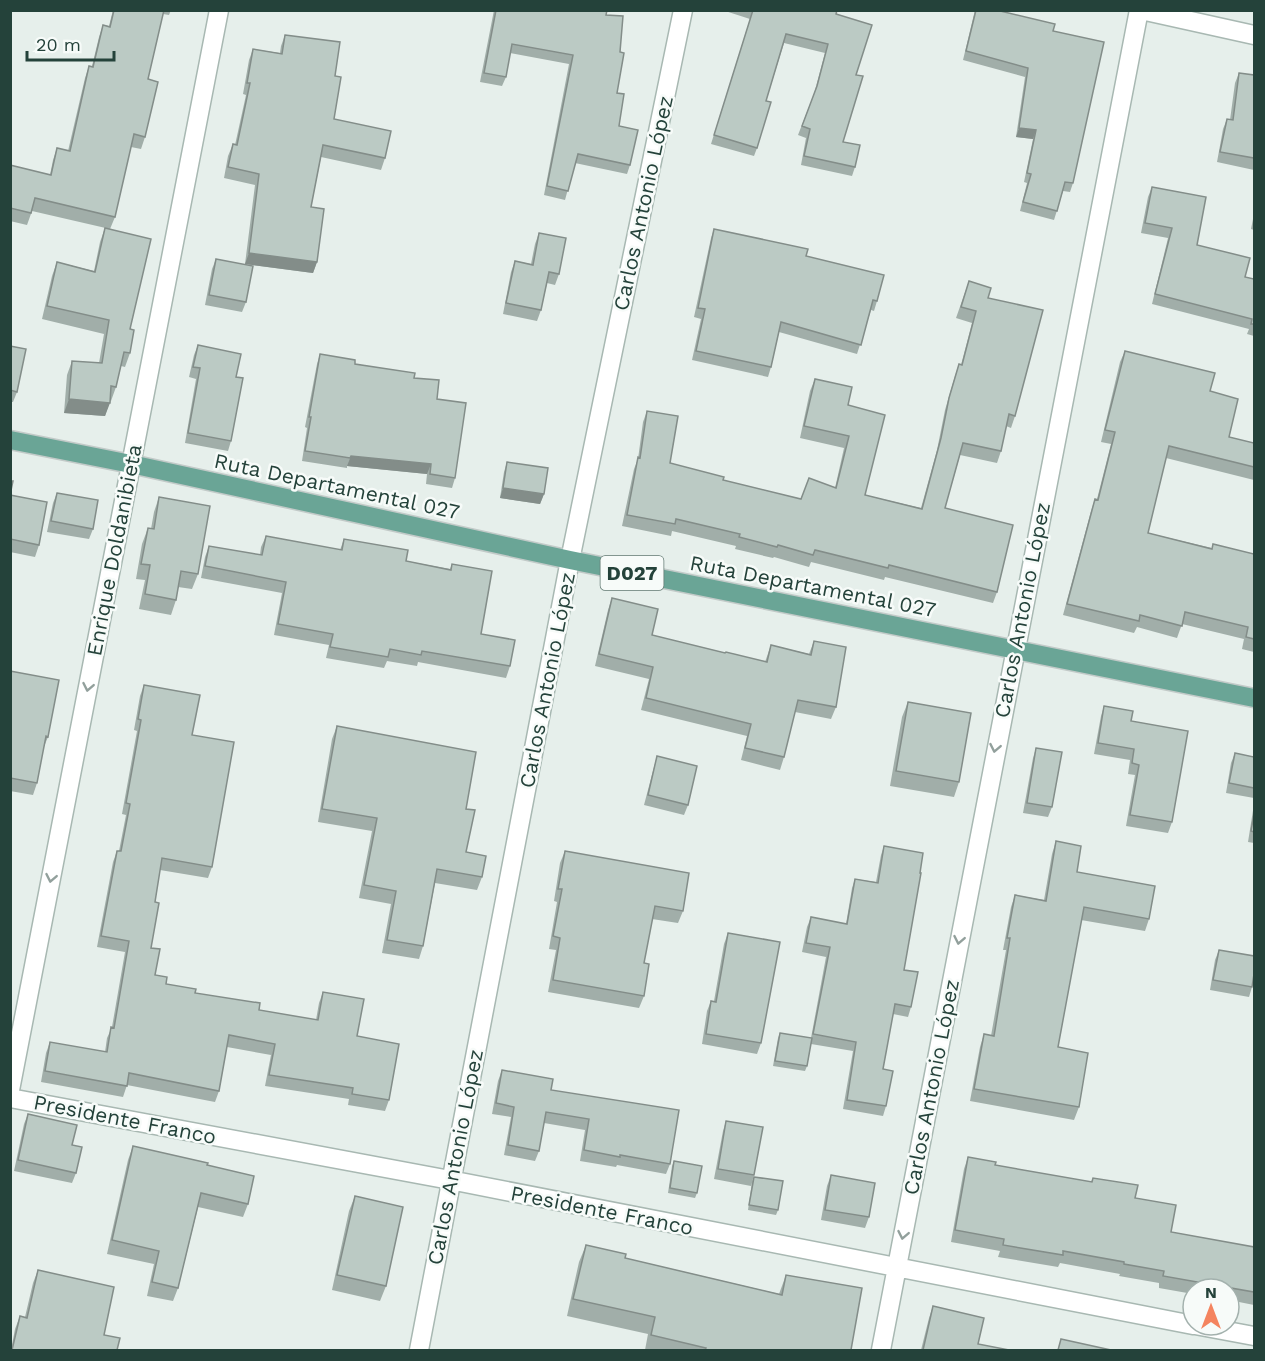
<svg xmlns="http://www.w3.org/2000/svg" width="1265" height="1361" viewBox="0 0 1265 1361" font-family="'Work Sans',sans-serif">
  <style>
    .lines { fill: none; stroke-linecap: round; stroke-linejoin: round }
    .minor-casing { stroke: #a8b8b2; stroke-width: 21 }
    .major-casing { stroke: #c2cac8; stroke-width: 21 }
    .minor { stroke: #fff; stroke-width: 18 }
    .major { stroke: #6aa596; stroke-width: 18 }
    .wall { fill: #a1aea9 }
    .shaded-wall { fill: #838d89 }
    .building { fill: #bbcac4; stroke: #838d89; stroke-width: 1.5 }
    .oneway { stroke: #92a09c }
    .labels { text-anchor: middle; dominant-baseline: central; stroke-width: 5; stroke-linejoin: round; paint-order: stroke }
    .shield { fill: #f7fbf9; stroke: #637a73; stroke-width: 1.5 }
    .shield-label { font-size: 20px; font-weight: bold; fill: #24423a }
    .street-label { font-size: 21px; fill: #24423a; stroke: #f7fbf9 }
  </style>
  <rect width="100%" height="100%" fill="#e6efeb"/>
  <g class="lines">
    <defs>
      <path id="minor" d="M1141,10L1254,35
        M10,1090L219,10
        M10,1098L450,1180L1193,1325
        M1195,1325L1254,1336
        M419,1350L570,560L683,10
        M881,1350L1139,10"/>
      <path id="major" d="M10,440L131,464L570,560L1254,698"/>
    </defs>
    <use href="#minor" class="minor-casing"/>
    <use href="#major" class="major-casing"/>
    <use href="#minor" class="minor"/>
    <use href="#major" class="major"/>
  </g>
  <path class="wall" d="M113,10H171L169,15L163,14L148,79L145,137L141,149L131,147L115,217L110,229L32,211L27,225L10,221V165L50,175L53,160L57,148L68,151L85,78L89,66H92L99,37L103,25L109,26Z
    M494,10H607L606,15L617,93L619,126L630,165L627,174L575,163L565,200L544,195L569,64L510,53L506,77L502,86L480,82Z
    M722,10H837L836,14L856,75L843,142L855,167L852,176L801,165L806,138L798,135L814,94L825,53L784,43L766,101L757,148L754,156L711,144L750,19Z
    M975,10H996L1053,31L1073,183L1070,192L1063,191L1054,220L1020,211L1027,183L1024,182L1033,139L1016,137L1025,77L963,60Z
    M285,35L335,76L334,119L385,158L381,170L321,157L311,207L317,262L313,273L245,264L255,185L224,178L228,156L233,144L235,145L246,95L243,94L249,60L253,49L280,53L281,46Z
    M1239,73L1254,75V170L1217,162L1223,129L1227,119L1230,120L1235,83Z
    M1152,187L1197,245L1245,277L1254,279V336L1247,334L1249,329L1152,304L1168,238L1141,233L1148,197Z
    M1254,214V230L1251,229Z
    M105,228L130,329V353L125,367L121,366L116,387L111,401L110,400L105,416L64,413L67,375L72,361L99,363L104,334L42,319L52,276L57,262L94,271L100,242Z
    M714,229L806,256L877,301L874,311L871,310L857,354L779,332L771,367L768,377L692,360L701,319L694,317L711,238Z
    M539,233L559,274L555,285L547,283L541,310L537,321L503,314L511,272L515,261L531,264L535,244Z
    M216,259L246,302L242,312L205,305L212,269Z
    M969,281L988,298L1015,416L1011,428L1006,426L1001,451L997,463L960,455L945,508L997,592L993,603L885,577L884,580L811,562L809,567L774,557L773,558L735,549L736,546L672,531L671,536L622,526L634,469L638,459L643,422L647,411L670,463L723,480L801,499L835,488L844,448L800,438L810,391L815,379L848,405L865,495L921,508L937,450L945,410L955,376L959,364L961,365L972,323L956,318Z
    M198,345L236,377L231,441L228,451L185,443L196,379L189,377L194,355Z
    M10,346L17,392L13,402H10Z
    M1125,351L1210,391L1229,437L1254,443V480L1166,458L1148,533L1212,548L1213,544L1254,554V652L1242,649L1244,639L1182,624L1177,638L1137,627L1134,633L1063,615L1091,511L1095,499H1097L1111,444L1101,442L1120,362Z
    M320,354L355,364L414,378L437,399L455,478L452,488L426,484L427,474L347,466V468L302,461L307,428L305,427L317,364Z
    M507,462L544,494L540,504L500,498L504,472Z
    M57,493L93,529L89,539L47,532L53,503Z
    M10,495L39,545L35,557L10,552Z
    M159,497L198,574L192,589L178,587L176,600L171,615L139,609L145,580L136,579L142,544L148,528L151,529L154,512Z
    M266,536L340,550L344,539L406,561L450,569L452,564L481,634L510,666L506,678L418,662L417,666L387,661L384,668L326,658L329,645L274,635L282,593L201,578L205,557L209,546L260,555L261,547Z
    M612,598L652,635L725,653L765,662L771,645L809,654L814,641L836,707L831,719L795,712L784,757L780,770L741,760L747,736L641,710L649,679L595,666L608,610Z
    M10,671L48,737L43,749L37,783L33,795L10,791Z
    M144,685L192,735L212,867L208,878L160,870L155,902L151,948L155,975L166,984L195,993L259,1010L316,1020L319,1003L323,992L357,1036L389,1100L385,1111L348,1105L349,1099L265,1086L271,1055L227,1047L219,1091L215,1102L127,1085L123,1097L41,1082L46,1053L50,1042L105,1052L107,1038L112,1027L125,952L97,947L113,862L117,851H119L126,815L122,814L137,731L134,730L140,696Z
    M908,702L959,782L954,797L890,786L902,717Z
    M1104,706L1131,721L1172,822L1168,833L1126,826L1135,775L1128,774L1130,760L1094,754L1101,716Z
    M337,726L466,809V852L482,877L477,890L435,883L423,946L419,959L382,953L391,904L359,898L372,831L318,822L332,739Z
    M1036,748L1052,807L1048,817L1023,813L1033,758Z
    M1235,753L1254,757V798L1226,793L1231,763Z
    M657,756L688,805L684,815L644,805L654,767Z
    M1254,804V843L1248,842Z
    M1056,841L1077,872L1149,919L1145,931L1081,920L1058,1047L1079,1107L1074,1120L970,1101L980,1047L984,1034L991,1036L1006,950H1003L1011,907L1015,895L1044,900L1052,854Z
    M884,846L904,970L911,1007L908,1017L893,1014L883,1069L886,1106L883,1116L843,1109L853,1051L811,1044L807,1066L805,1071L773,1066L778,1038L780,1033L811,1038L826,957L802,952L807,927L811,917L846,924L852,888L855,879L876,882L881,855Z
    M565,851L683,911L678,923L652,919L644,963V996L639,1008L548,992L556,950L549,949L557,902L554,901L560,863Z
    M728,933L761,1043L757,1054L702,1044L707,1011L711,1001H714L724,944Z
    M1219,950L1252,987L1249,997L1210,990L1215,960Z
    M502,1070L551,1090L670,1164L666,1174L617,1165L616,1167L580,1161L585,1130L544,1123L539,1151L535,1161L504,1155L511,1117L492,1114L498,1081Z
    M28,1114L72,1145L76,1173L72,1183L14,1171L24,1124Z
    M726,1121L754,1175L751,1186L714,1179L723,1131Z
    M133,1146L207,1165L248,1204L243,1217L198,1207L178,1288L173,1301L147,1296L154,1264L107,1254L128,1160Z
    M968,1157L995,1165L1091,1182L1093,1178L1135,1198L1171,1232L1254,1247V1305L1229,1300V1289H1193V1294L1159,1288V1283L1119,1276L1120,1274L1060,1263L1058,1267L998,1257L1000,1251L951,1242L964,1169Z
    M674,1161L697,1193L695,1198L668,1193L672,1166Z
    M831,1175L869,1217L865,1228L821,1220L827,1186Z
    M754,1177L778,1210L776,1215L748,1210L752,1182Z
    M355,1196L386,1286L380,1301L332,1290L349,1211Z
    M586,1245L625,1258L779,1294L786,1275L851,1350H645L648,1334L567,1316L579,1262Z
    M38,1270L104,1335L117,1350H11L15,1329L20,1316L25,1317L33,1283Z
    M933,1306L978,1344L1009,1350H921L929,1318Z"/>
  <path class="shaded-wall" d="M1019,128L1036,130L1033,139L1016,137Z
    M249,253L317,262L313,273L245,264Z
    M69,399L110,403L105,416L64,413Z
    M351,456L431,464L427,474L347,466Z
    M503,488L544,494L540,504L500,498Z"/>
  <path class="building" d="M114,10H164L148,79L158,82L145,137L134,134L115,217L35,198L31,213L10,208V165L51,175L57,148L70,151L89,66L93,67L103,25L110,27Z
    M496,10H607L606,15L623,16L620,52L624,53L617,93L624,94L619,126L638,130L630,165L578,154L568,191L547,186L573,55L512,44L506,77L484,73Z
    M753,10H837L836,14L872,25L856,75L863,76L843,142L860,145L855,167L804,156L810,129L802,126L817,86L828,44L786,34L766,101L771,102L757,148L714,135Z
    M976,10H996L1055,24L1053,31L1104,42L1073,183L1065,182L1057,211L1023,202L1031,174L1027,173L1036,130L1019,128L1028,68L966,51Z
    M285,35L340,42L335,76L341,77L334,119L391,131L385,158L323,145L311,207L324,209L317,262L249,253L259,174L228,167L233,144L237,145L250,83H247L253,49L282,54Z
    M1239,73L1254,75V158L1220,152L1227,119L1233,120Z
    M1152,187L1206,197L1197,245L1250,258L1245,277L1254,279V324H1251L1252,319L1155,294L1172,228L1145,223Z
    M105,228L151,239L130,329L134,330L130,353L124,352L116,387L111,386L110,403L69,399L72,361L102,363L109,320L47,306L57,262L95,272Z
    M714,229L808,249L806,256L884,275L877,301L873,300L861,345L781,322L771,367L696,351L705,309L698,308Z
    M539,233L566,238L559,274L549,272L541,310L506,303L515,261L533,265Z
    M216,259L253,266L246,302L209,295Z
    M969,281L991,288L988,298L1043,310L1015,416L1009,414L1001,451L963,443L945,508L1013,525L997,592L889,565L888,568L815,550L813,555L778,545L777,547L739,537L740,534L676,519L675,524L627,515L638,457L640,458L647,411L678,416L670,463L724,477L723,480L801,499L809,478L836,488L849,436L804,426L815,379L852,387L848,405L885,415L865,495L922,509L941,438L949,398L959,364L962,365L976,311L961,307Z
    M198,345L241,354L236,377L243,378L231,441L188,433L200,368L193,367Z
    M10,346L26,349L17,392L10,390Z
    M1125,351L1215,373L1210,391L1238,399L1229,437L1254,443V467L1169,446L1148,533L1212,549L1213,544L1254,554V639L1246,637L1248,627L1185,612L1182,626L1140,615L1139,621L1067,604L1095,499L1098,500L1115,432L1105,430Z
    M320,354L355,360V364L415,373L414,378L439,380L437,399L466,403L455,478L430,474L431,464L351,456L350,458L305,451L311,417H309Z
    M507,462L548,468L544,494L503,488Z
    M10,481H13L10,495Z
    M57,493L98,500L93,529L51,521Z
    M10,495L47,502L39,545L10,539Z
    M159,497L210,506L198,574L181,571L176,600L145,594L150,565L141,564L148,528L154,529Z
    M266,536L342,550L344,539L408,550L406,561L451,570L452,564L492,571L481,634L515,640L510,666L422,651L421,655L390,649L388,657L330,647L333,634L278,624L286,582L205,566L209,546L262,555Z
    M612,598L658,609L652,635L725,653L726,652L767,662L771,645L811,655L814,641L846,647L836,707L798,700L784,757L745,748L751,724L646,698L653,667L599,654Z
    M10,671L59,680L48,737L46,736L37,783L10,778Z
    M144,685L200,695L192,735L234,742L212,867L162,858L155,902L159,903L151,948L160,949L155,975L167,977L166,984L196,989L195,993L260,1003L259,1010L318,1020L323,992L364,999L357,1036L399,1044L389,1100L352,1094L353,1088L269,1075L275,1044L229,1035L219,1091L129,1073L127,1086L45,1071L50,1042L107,1052L111,1027L114,1028L129,941L101,936L117,851H121L130,804L126,803L141,720L138,719Z
    M908,702L971,713L959,782L896,771Z
    M1104,706L1133,711L1131,721L1188,731L1172,822L1130,815L1139,765L1132,763L1134,749L1098,743Z
    M337,726L476,752L466,809L475,810L466,852L486,856L482,877L437,869L423,946L387,940L396,891L364,885L377,818L322,809Z
    M1036,748L1062,752L1052,807L1027,803Z
    M1235,753L1254,757V788L1229,783Z
    M657,756L697,766L688,805L648,795Z
    M1254,814V832L1251,831Z
    M1056,841L1081,846L1077,872L1155,886L1149,919L1084,907L1058,1047L1088,1053L1079,1107L974,1089L984,1034L994,1036L1010,938H1007L1015,895L1046,901Z
    M884,846L923,853L920,873H921L904,970L918,972L911,1007L895,1004L883,1069L893,1071L886,1106L847,1100L856,1042L813,1034L830,947L806,943L811,917L847,924L855,879L878,883Z
    M565,851L689,873L683,911L655,906L644,963L649,964L644,996L553,980L560,938L553,936L562,889H558Z
    M728,933L780,942L761,1043L706,1034L711,1001L716,1002Z
    M1219,950L1254,956V974L1252,987L1213,980Z
    M780,1033L812,1038L807,1066L775,1061Z
    M502,1070L553,1079L551,1090L679,1110L670,1164L620,1155V1157L584,1150L589,1119L546,1112L539,1151L508,1145L514,1107L496,1103Z
    M28,1114L77,1125L72,1145L82,1147L76,1173L18,1160Z
    M726,1121L763,1127L754,1175L718,1169Z
    M133,1146L208,1163L207,1165L254,1176L248,1204L201,1193L178,1288L152,1282L159,1251L112,1240Z
    M968,1157L996,1162L995,1165L1092,1182L1093,1178L1138,1185L1135,1198L1176,1205L1171,1232L1254,1247V1292L1163,1276L1164,1271L1124,1264V1262L1063,1251V1255L1003,1245L1004,1239L955,1230Z
    M674,1161L702,1166L697,1193L670,1188Z
    M831,1175L875,1183L869,1217L825,1210Z
    M754,1177L783,1181L778,1210L749,1205Z
    M355,1196L403,1207L386,1286L337,1275Z
    M586,1245L626,1254L625,1258L782,1295L786,1275L862,1288L851,1350H705L706,1348L651,1335L655,1317L573,1299Z
    M38,1270L114,1287L104,1335L120,1338L117,1350H12L20,1316L27,1318Z
    M933,1306L984,1318L978,1344L1009,1350H923Z
    M1061,1339L1111,1350H1058Z"/>
  <defs><path id="oneway-chevron" d="M-2-3.5L2.5 0L-2 3.5" fill="none" stroke-width="1.6" stroke-linecap="round" stroke-linejoin="round" transform="scale(1.5)"/></defs>
  <g class="oneway">
    <use href="#oneway-chevron" transform="translate(88 687) rotate(101)"/>
    <use href="#oneway-chevron" transform="translate(995 748) rotate(101)"/>
    <use href="#oneway-chevron" transform="translate(51 878) rotate(101)"/>
    <use href="#oneway-chevron" transform="translate(959 940) rotate(101)"/>
    <use href="#oneway-chevron" transform="translate(903 1235) rotate(101)"/>
  </g>
  <g class="labels">
    <rect class="shield" x="600.5" y="556" width="63" height="34" rx="4.5"/>
    <g class="shield-label">
      <text x="632" y="573">D027</text>
    </g>
    <g class="street-label">
      <text transform="translate(643 203) rotate(-78)">Carlos Antonio López</text>
      <text transform="translate(337 486) rotate(12)">Ruta Departamental 027</text>
      <text transform="translate(114 550) rotate(-79)">Enrique Doldanibieta</text>
      <text transform="translate(813 586) rotate(11)">Ruta Departamental 027</text>
      <text transform="translate(1022 610) rotate(-79)">Carlos Antonio López</text>
      <text transform="translate(547 680) rotate(-79)">Carlos Antonio López</text>
      <text transform="translate(931 1087) rotate(-79)">Carlos Antonio López</text>
      <text transform="translate(125 1119) rotate(11)">Presidente Franco</text>
      <text transform="translate(455 1157) rotate(-79)">Carlos Antonio López</text>
      <text transform="translate(602 1210) rotate(11)">Presidente Franco</text>
    </g>
  </g>
  <rect width="1265" height="1361" fill="none" stroke="#24423a" stroke-width="24"/>
  <g transform="translate(1211 1307)"><circle r="28" fill="#f7fbf9" stroke="#a3b1ad" stroke-width="1.5"/>
  <path d="M0-4.5L10 22L0 15L-10 22Z" fill="#f4845f"/>
  <text y="-9" font-size="16" font-weight="bold" text-anchor="middle" fill="#24423a">N</text>
  </g>
  <path d="M27 51v9h87v-9" fill="none" stroke="#24423a" stroke-width="3"/>
  <text x="36" y="51" font-size="18" fill="#24423a" stroke="#f7fbf9" stroke-width="4.5" paint-order="stroke">20 m</text>
</svg>
